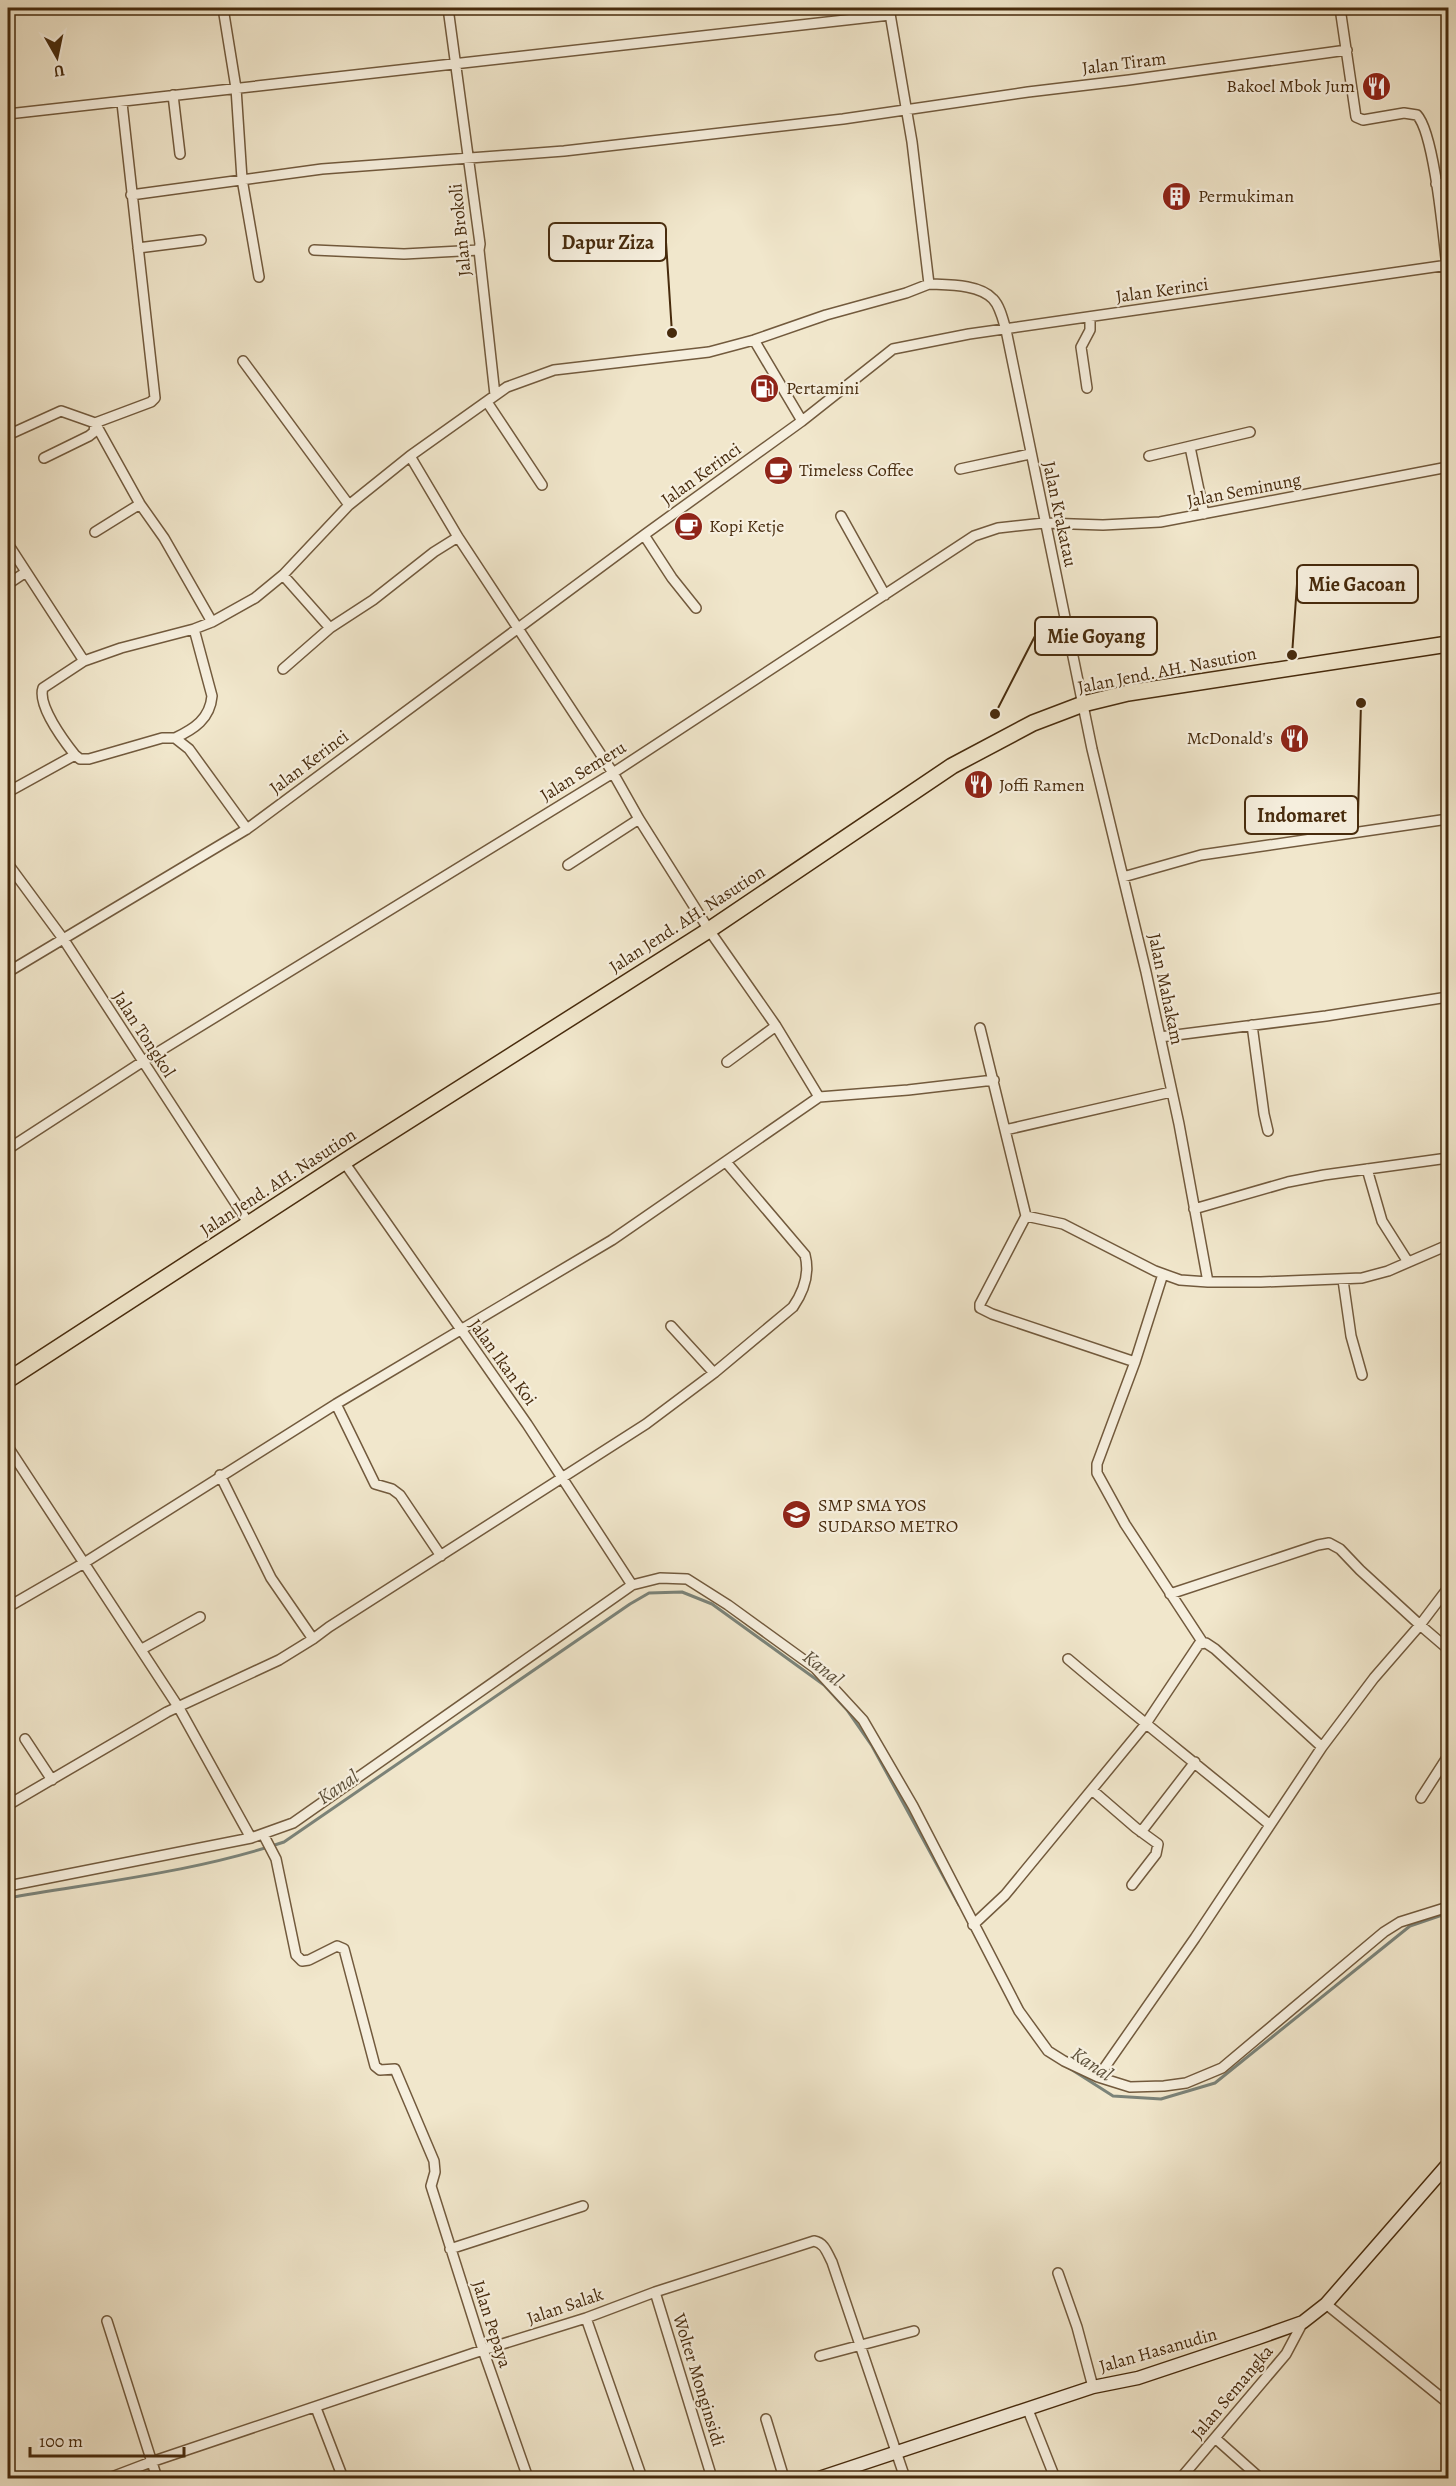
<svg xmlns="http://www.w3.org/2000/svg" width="1456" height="2486" viewBox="0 0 1456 2486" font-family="Alegreya,serif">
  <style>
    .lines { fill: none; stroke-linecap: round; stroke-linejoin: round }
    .stream { stroke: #7b8379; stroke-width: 3 }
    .minor-casing { stroke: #725a3d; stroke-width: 12 }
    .secondary-casing { stroke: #472b0d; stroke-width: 15 }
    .trunk-casing { stroke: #472b0d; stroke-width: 18 }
    .minor { stroke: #f6efde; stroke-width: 9 }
    .secondary { stroke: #f6efde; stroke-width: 12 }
    .trunk { stroke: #f1e7cc; stroke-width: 15 }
    .labels { text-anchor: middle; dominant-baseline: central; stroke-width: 4.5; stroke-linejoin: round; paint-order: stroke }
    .street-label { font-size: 18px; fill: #472b0d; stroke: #f6efde }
    .poi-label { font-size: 18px; fill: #472b0d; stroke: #f6efde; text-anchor: start }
    .water-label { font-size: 20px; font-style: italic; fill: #5d503a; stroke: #f6efde }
    .leader { fill: none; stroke: #472b0d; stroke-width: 2 }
    .callout-dot { fill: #472b0d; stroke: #f6efde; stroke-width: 2 }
    .callout { fill: #f6efde; stroke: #472b0d; stroke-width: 2 }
    .callout-label { font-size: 20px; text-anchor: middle; font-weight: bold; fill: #472b0d }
  </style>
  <rect width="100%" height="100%" fill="#f1e7cc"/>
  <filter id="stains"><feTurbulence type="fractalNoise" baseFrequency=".00333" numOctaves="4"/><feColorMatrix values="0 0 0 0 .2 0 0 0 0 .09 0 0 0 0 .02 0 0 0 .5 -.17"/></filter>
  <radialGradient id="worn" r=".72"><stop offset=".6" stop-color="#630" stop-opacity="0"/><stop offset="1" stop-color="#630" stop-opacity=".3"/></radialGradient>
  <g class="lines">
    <path class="stream" d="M8,1898C99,1882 195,1872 284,1842L630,1604L649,1593L682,1592L712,1604L824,1685L847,1710L872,1746L959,1905
      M1066,2066L1113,2096L1161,2099L1215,2083L1410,1926L1448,1913"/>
    <defs>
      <path id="minor" d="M223,8L236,88L242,179L259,277
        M448,8L480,244L479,250L495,395
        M1340,8L1356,117L1363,120L1404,113L1417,115C1435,134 1444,244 1448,276
        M173,95L180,154
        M8,114L890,15
        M1436,184L1448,183
        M131,195L322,169L564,151L843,119L1028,92L1129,80L1347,50
        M138,248L201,240
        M314,250L404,254L479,250
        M929,284C948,285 979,284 993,299C1000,306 1003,320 1006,330L1092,749L1146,972L1179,1124L1208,1282
        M754,340L802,421
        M243,361L349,505
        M1087,388L1081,347L1090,330V317
        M487,402L542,485
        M8,435L61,411L95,423L140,504L164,538L212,622
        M1190,447L1204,514
        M410,456L458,537L613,773L639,819L709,930L776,1026L819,1097
        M1149,456L1250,432
        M44,458L89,436L94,432L95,423L151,402L155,398L122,103
        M960,469L1030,454
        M841,516L885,595
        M95,532L140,504
        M644,535L672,578L696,608
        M8,544L84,661
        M283,575L330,628
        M8,584L26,572
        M283,669L330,628L373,600L434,552L458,537
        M175,738C194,729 210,719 212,696L194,629
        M75,755L80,759H89L162,738H175L189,749L247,829
        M8,792L75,755C64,741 37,705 43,688L84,661L121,648L194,629L212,622L255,598L283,575L349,505L410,456L507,387L554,370L709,352L754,340L826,315L906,293L929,284L912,142L889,8
        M8,864L64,940L249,1224
        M568,865L639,819
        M1123,877L1201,855L1448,819
        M8,972L247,829L644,535L802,421L893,349L969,334L1448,265
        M1252,1025L1264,1114L1268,1131
        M980,1028L1026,1216L980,1304V1308L992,1314L1135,1362
        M1160,1037L1326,1016L1448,997
        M727,1062L776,1026
        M1005,1130L1171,1092
        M8,1149L142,1062L613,773L974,536L998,528L1044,523L1103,525L1160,522L1448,467
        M344,1162L527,1424L632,1585
        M1367,1169L1382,1221L1408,1262
        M1194,1209L1288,1182L1324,1175L1448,1158
        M1026,1216L1063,1224L1155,1271L1180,1280L1208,1282H1261L1362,1278L1388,1271L1448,1245
        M1163,1274L1135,1362L1097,1464V1473L1125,1524L1203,1643
        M1343,1280L1351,1336L1362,1375
        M671,1326L714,1373
        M336,1404L375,1484L392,1489L400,1495L441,1556
        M8,1447L179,1708L251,1838L8,1886
        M220,1475L271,1578L313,1639
        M1170,1594L1318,1545L1329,1543L1340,1549L1360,1570L1420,1625L1448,1588
        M8,1607L84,1563L336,1404L612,1240L819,1097L908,1090L994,1080
        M142,1649L200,1617
        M1068,1659C1135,1716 1203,1769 1270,1825
        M25,1739L52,1780
        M1092,1790L1136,1828L1158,1844L1156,1854L1132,1885
        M1421,1798L1448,1756
        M8,1805L167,1712L279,1660L313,1639L329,1627L646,1424L714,1373L793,1307C804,1291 810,1274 805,1255L726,1162
        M1141,1832L1195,1762
        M263,1834L276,1859L296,1955L302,1961L309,1960L337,1946L344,1949L375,2066L380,2070L395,2069L434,2161L435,2172L431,2186L483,2350L528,2478
        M251,1838L293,1823L632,1585L660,1578L687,1579L728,1605L815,1668L863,1720L913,1806L1019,2011L1048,2051L1064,2061L1098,2077L1130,2087L1164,2086L1186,2083L1222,2068L1384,1932L1400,1922L1448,1907
        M973,1925L1005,1895L1145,1725L1199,1644L1206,1643L1215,1649L1322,1747
        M1098,2077L1195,1938L1322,1747L1374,1678L1420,1625L1448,1649
        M450,2249L583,2206
        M1058,2273L1077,2327L1093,2387
        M655,2292L712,2478
        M1326,2304L1448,2403
        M586,2318L642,2478
        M107,2321L157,2478
        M820,2356L914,2331
        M316,2408L343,2478
        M1028,2410L1055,2478
        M766,2419L784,2478
        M1215,2438L1260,2478
        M109,2478L151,2462L483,2350L586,2318L655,2292L814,2241C825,2243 827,2253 832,2262L905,2478
        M1181,2478L1286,2354L1303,2322"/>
      <path id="secondary" d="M819,2478L1093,2387L1138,2378L1258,2338L1303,2322L1326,2304L1448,2164"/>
      <path id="trunk" d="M8,1380L353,1156L709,930L952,766L1033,723L1083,704L1128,693L1448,644"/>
    </defs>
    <use href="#minor" class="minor-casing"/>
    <use href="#secondary" class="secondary-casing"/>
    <use href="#trunk" class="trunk-casing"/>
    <use href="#minor" class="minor"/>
    <use href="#secondary" class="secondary"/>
    <use href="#trunk" class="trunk"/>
  </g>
  <defs>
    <symbol id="restaurant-disc" viewBox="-11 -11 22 22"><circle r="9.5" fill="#8f2418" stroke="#f6efde"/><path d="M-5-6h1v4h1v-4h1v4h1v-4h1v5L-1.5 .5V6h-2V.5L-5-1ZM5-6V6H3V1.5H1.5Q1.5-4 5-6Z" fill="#fff"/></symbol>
    <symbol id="building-disc" viewBox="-11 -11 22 22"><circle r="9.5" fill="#8f2418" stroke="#f6efde"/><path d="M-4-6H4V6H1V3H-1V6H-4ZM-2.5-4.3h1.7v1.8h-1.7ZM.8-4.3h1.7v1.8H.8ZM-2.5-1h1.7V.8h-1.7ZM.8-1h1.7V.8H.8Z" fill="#fff"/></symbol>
    <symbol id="fuel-disc" viewBox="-11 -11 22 22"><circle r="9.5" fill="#8f2418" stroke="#f6efde"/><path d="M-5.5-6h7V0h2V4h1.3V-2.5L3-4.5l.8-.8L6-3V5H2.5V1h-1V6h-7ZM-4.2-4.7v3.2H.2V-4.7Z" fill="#fff"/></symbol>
    <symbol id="cafe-disc" viewBox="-11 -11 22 22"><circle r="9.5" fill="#8f2418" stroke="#f6efde"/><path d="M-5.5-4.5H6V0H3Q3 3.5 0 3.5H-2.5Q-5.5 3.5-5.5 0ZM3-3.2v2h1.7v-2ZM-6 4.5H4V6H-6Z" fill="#fff"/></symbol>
    <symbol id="school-disc" viewBox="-11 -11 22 22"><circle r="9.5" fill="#8f2418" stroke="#f6efde"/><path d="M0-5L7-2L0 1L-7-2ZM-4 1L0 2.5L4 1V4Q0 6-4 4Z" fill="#fff"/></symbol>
  </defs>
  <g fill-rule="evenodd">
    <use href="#restaurant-disc" x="1360" y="70" width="33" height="33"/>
    <use href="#building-disc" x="1160" y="180" width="33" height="33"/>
    <use href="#fuel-disc" x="748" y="372" width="33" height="33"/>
    <use href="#cafe-disc" x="762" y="454" width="33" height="33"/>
    <use href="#cafe-disc" x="672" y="510" width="33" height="33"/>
    <use href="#restaurant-disc" x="1278" y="722" width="33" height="33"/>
    <use href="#restaurant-disc" x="962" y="768" width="33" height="33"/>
    <use href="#school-disc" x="780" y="1498" width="33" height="33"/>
  </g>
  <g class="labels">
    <g class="street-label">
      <text transform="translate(1124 63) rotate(-7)">Jalan Tiram</text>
      <text transform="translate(460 230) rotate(-96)">Jalan Brokoli</text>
      <text transform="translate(1162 290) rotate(-8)">Jalan Kerinci</text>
      <text transform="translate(701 474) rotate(-36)">Jalan Kerinci</text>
      <text transform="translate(1244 490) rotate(-11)">Jalan Seminung</text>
      <text transform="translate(1060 514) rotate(78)">Jalan Krakatau</text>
      <text transform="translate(1167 670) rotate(-11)">Jalan Jend. AH. Nasution</text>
      <text transform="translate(309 762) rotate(-37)">Jalan Kerinci</text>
      <text transform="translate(583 771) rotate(-32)">Jalan Semeru</text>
      <text transform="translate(687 919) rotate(-33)">Jalan Jend. AH. Nasution</text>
      <text transform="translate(1166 989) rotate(78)">Jalan Mahakam</text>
      <text transform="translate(144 1034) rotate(57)">Jalan Tongkol</text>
      <text transform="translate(278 1182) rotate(-33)">Jalan Jend. AH. Nasution</text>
      <text transform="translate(503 1362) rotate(54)">Jalan Ikan Koi</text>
      <text transform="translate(565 2306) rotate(-19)">Jalan Salak</text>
      <text transform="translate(492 2324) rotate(72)">Jalan Pepaya</text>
      <text transform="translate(1158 2350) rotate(-16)">Jalan Hasanudin</text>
      <text transform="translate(699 2380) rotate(73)">Wolter Monginsidi</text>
      <text transform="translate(1232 2392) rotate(-50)">Jalan Semangka</text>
    </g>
    <g class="poi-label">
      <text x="1355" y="86" text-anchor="end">Bakoel Mbok Jum</text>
      <text x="1198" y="196">Permukiman</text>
      <text x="786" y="388">Pertamini</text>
      <text x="799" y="470">Timeless Coffee</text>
      <text x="709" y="526">Kopi Ketje</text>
      <text x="1273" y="738" text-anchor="end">McDonald's</text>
      <text x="999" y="785">Joffi Ramen</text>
      <text x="818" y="1505">SMP SMA YOS<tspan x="818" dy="21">SUDARSO METRO</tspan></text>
    </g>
    <g class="water-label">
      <text transform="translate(823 1668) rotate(39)">Kanal</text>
      <text transform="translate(338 1787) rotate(-34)">Kanal</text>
      <text transform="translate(1092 2064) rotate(34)">Kanal</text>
    </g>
  </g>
  <path class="leader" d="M672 333L666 242M1292 655L1297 584M995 714L1035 636M1361 703L1358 815"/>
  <g class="callout-dot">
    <circle cx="672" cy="333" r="6"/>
    <circle cx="1292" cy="655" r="6"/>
    <circle cx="995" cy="714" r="6"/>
    <circle cx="1361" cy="703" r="6"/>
  </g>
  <g class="callout">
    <rect x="549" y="223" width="117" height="38" rx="6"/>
    <rect x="1297" y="565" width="121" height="38" rx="6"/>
    <rect x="1035" y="617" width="122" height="38" rx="6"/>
    <rect x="1245" y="796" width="113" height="38" rx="6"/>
  </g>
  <g class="callout-label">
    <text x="608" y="249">Dapur Ziza</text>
    <text x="1357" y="591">Mie Gacoan</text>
    <text x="1096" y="643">Mie Goyang</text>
    <text x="1302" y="822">Indomaret</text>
  </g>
  <rect width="1456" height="2486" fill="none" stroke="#f1e7cc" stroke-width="30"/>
  <rect x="9" y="9" width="1438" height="2468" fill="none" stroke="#472b0d" stroke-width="3"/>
  <rect x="15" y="15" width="1426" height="2456" fill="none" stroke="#472b0d" stroke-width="1.5"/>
  <g transform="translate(57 57) rotate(171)" stroke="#f6efde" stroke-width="4.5" paint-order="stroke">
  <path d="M0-4.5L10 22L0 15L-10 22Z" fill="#472b0d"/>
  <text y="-9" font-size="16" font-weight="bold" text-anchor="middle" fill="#472b0d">U</text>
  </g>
  <path d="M30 2447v9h154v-9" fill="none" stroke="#472b0d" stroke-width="3"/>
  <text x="39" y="2447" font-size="18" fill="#472b0d" stroke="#f6efde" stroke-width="4.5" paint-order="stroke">100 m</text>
  <rect width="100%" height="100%" filter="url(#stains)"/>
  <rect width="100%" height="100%" fill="url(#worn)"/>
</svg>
